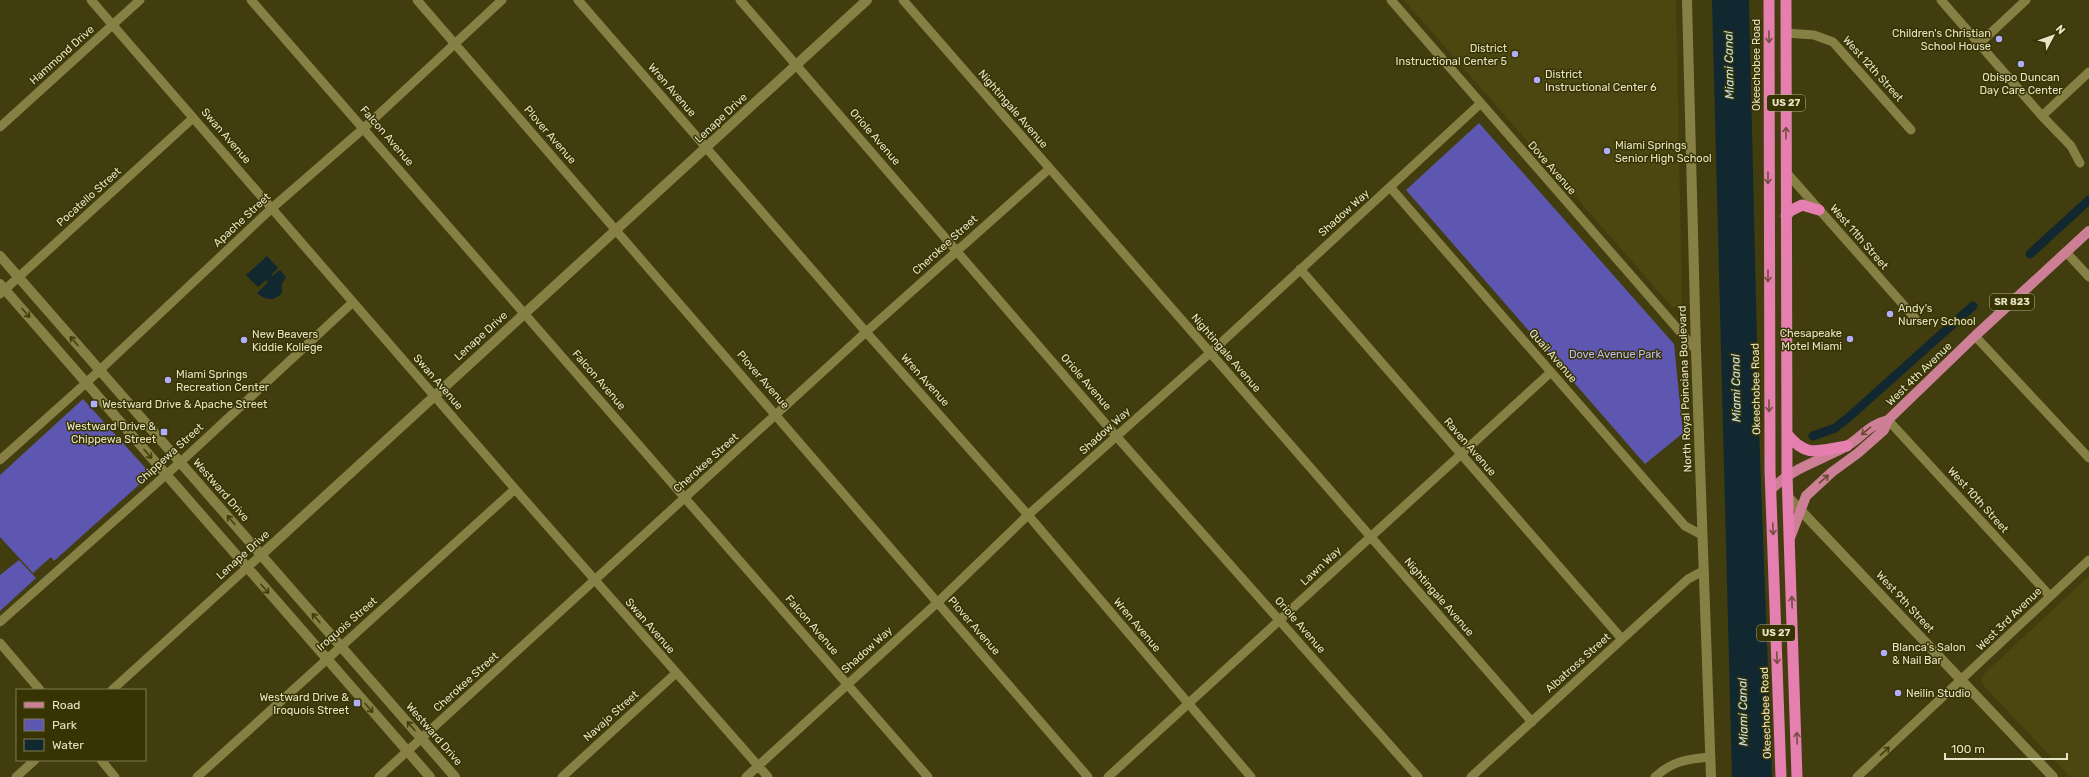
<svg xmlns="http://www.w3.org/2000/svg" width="2089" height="777" viewBox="0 0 2089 777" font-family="Rubik,sans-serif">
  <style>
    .built { fill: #4c4710 }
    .green { fill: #5e57b1 }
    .water { fill: #112830 }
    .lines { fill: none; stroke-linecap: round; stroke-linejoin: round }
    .canal { stroke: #112830; stroke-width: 9 }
    .minor { stroke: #868045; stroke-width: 9 }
    .tertiary { stroke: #868045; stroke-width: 10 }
    .secondary { stroke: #868045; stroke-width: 10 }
    .primary { stroke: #cc7f95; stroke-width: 10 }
    .trunk { stroke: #e47fb0; stroke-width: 11 }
    .oneway { stroke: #744e3f }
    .oneway2 { stroke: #433f0c }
    .oneway3 { stroke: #644a2e }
    .poi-dot { fill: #afaefa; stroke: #373302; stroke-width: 1.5 }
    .labels { text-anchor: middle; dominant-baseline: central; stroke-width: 3; stroke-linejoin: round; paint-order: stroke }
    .shield { fill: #373302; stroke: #b2af8b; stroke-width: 1 }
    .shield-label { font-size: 10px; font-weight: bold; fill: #e6e4c6 }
    .poi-label { font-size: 11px; fill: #e6e4c6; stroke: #373302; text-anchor: start }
    .street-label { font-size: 11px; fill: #e6e4c6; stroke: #373302 }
    .park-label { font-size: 11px; fill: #bebef5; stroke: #373302 }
    .water-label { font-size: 12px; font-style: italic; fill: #c5e5f2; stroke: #373302 }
  </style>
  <rect width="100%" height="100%" fill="#413d0e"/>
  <path class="built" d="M1404,0H1676L1682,302L1681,306L1672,307Z
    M2089,576V777H2070L1984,686L1982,680L1985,673Z"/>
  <path class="green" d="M1479,123L1674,344L1683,433L1645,464L1406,190Z
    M83,399L151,474L54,561L51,557L33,573L0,537V475Z
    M19,560L36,578L0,611V575Z"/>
  <path class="water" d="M1712,0H1749L1759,429L1772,777H1732Z
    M267,256L278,268L271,275L272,276L280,270L286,277L282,284V293C274,302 265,300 257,293L268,282L266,280L258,287L246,275Z"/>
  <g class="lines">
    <path class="canal" d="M2030,254L2089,200
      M1813,436L1835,428L1849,417L1973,306"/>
    <path class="minor" d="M91,0L515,489L768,777
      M251,0L928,777
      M417,0L1088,777
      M578,0L866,332L1028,515L1251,777
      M740,0L1117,437L1418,777
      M903,0L1532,722
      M1391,0L1696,350
      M1941,0L2042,116L2071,146L2080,163
      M1786,33L1814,35L1833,42L1911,130
      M1979,44L2026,0
      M2042,116L2089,72
      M0,127L140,0
      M1786,172L1915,318
      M1390,187L1685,526L1702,535
      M2066,252L2089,277
      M1300,269L1622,639
      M0,294L193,118
      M1975,336L2089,458
      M1888,420L2050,596
      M0,460L86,383L272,208L364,128L502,0
      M0,622L186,457L353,302
      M0,643L40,690
      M112,690L261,555
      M101,760L115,777
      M16,777L35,760
      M197,777L515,489
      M379,777L866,332L1049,169
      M562,777L675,674
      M746,777L938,602L1028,515L1210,353L1481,103
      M1108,777L1551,372
      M1471,777L1688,579L1703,571
      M1655,777C1672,761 1687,759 1710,757
      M1857,777L2089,560"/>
    <path class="tertiary" d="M1687,0L1696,350L1711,777
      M0,256L455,777
      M0,284L430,777
      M261,555L867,0"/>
    <path class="secondary" d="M1788,497L2053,777"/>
    <path class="primary" d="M1771,490C1791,468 1820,461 1845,447C1862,438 1867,425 1888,420
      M1790,538L1806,496L1832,472L1858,453L1884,430L1888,420L1975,336L2089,231"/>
    <path class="trunk" d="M1769,0L1770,470L1781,777
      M1786,0L1787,474L1797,777
      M1786,216L1790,211L1802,205L1819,210
      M1787,434C1807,459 1819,450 1847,446"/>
  </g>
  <defs><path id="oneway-shaft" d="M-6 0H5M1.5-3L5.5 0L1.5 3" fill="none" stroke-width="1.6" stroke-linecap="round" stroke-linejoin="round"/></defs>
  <g class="oneway">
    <use href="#oneway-shaft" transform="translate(1769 37) rotate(90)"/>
    <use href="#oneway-shaft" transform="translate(1786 133) rotate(-90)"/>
    <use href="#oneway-shaft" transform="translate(1768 178) rotate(90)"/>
    <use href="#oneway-shaft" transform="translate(1768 276) rotate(90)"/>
    <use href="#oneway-shaft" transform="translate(1769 406) rotate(89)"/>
    <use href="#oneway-shaft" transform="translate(1773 529) rotate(88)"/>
    <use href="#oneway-shaft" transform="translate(1792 602) rotate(-92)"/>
    <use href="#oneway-shaft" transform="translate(1777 658) rotate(88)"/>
    <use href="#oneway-shaft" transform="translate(1797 738) rotate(-91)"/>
  </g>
  <g class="oneway2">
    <use href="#oneway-shaft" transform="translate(26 313) rotate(49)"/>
    <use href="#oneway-shaft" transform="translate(74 341) rotate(-131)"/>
    <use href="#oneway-shaft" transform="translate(148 454) rotate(49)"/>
    <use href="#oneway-shaft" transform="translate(231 520) rotate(-131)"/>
    <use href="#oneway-shaft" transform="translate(265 589) rotate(49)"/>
    <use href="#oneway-shaft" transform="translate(316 618) rotate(-131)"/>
    <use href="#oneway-shaft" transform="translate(369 708) rotate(49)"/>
    <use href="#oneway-shaft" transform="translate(411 726) rotate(-131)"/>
    <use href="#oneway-shaft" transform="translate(1885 751) rotate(-43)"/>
  </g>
  <g class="oneway3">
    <use href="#oneway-shaft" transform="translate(1866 431) rotate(141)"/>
    <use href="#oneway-shaft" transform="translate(1824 479) rotate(-41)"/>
  </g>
  <g class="poi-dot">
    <circle cx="1999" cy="39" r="4"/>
    <circle cx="1515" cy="54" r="4"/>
    <circle cx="2021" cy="64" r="4"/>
    <circle cx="1537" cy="80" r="4"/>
    <circle cx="1607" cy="151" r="4"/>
    <circle cx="1890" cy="314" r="4"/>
    <circle cx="1850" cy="339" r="4"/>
    <circle cx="244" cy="340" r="4"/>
    <circle cx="168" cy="380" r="4"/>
    <rect x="90" y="400" width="8" height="8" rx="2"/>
    <rect x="160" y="428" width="8" height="8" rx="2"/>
    <circle cx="1884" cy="653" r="4"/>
    <circle cx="1898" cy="693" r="4"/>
    <rect x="353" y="699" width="8" height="8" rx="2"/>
  </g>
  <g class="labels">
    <g class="shield">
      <rect x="1767" y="95" width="38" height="16" rx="3"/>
      <rect x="1990" y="294" width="44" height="16" rx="3"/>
      <rect x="1757" y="625" width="38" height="16" rx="3"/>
    </g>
    <g class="shield-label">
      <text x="1786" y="103">US 27</text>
      <text x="2012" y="302">SR 823</text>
      <text x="1776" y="633">US 27</text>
    </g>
    <g class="poi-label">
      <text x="1991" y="33" text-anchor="end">Children's Christian<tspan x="1991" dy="13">School House</tspan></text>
      <text x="1507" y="48" text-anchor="end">District<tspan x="1507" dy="13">Instructional Center 5</tspan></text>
      <text x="1545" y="74">District<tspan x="1545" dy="13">Instructional Center 6</tspan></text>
      <text x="2021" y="77" text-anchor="middle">Obispo Duncan<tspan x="2021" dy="13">Day Care Center</tspan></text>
      <text x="1615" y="145">Miami Springs<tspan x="1615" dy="13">Senior High School</tspan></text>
      <text x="1898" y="308">Andy's<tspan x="1898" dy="13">Nursery School</tspan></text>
      <text x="1842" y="333" text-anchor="end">Chesapeake<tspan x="1842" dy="13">Motel Miami</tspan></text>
      <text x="252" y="334">New Beavers<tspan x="252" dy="13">Kiddie Kollege</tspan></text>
      <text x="176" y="374">Miami Springs<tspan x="176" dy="13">Recreation Center</tspan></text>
      <text x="102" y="404">Westward Drive &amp; Apache Street</text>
      <text x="156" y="426" text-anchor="end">Westward Drive &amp;<tspan x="156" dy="13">Chippewa Street</tspan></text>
      <text x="1892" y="647">Blanca's Salon<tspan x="1892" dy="13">&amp; Nail Bar</tspan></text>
      <text x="1906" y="693">Neilin Studio</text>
      <text x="349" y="697" text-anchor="end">Westward Drive &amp;<tspan x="349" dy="13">Iroquois Street</tspan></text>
    </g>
    <g class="street-label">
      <text transform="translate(62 55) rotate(-42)">Hammond Drive</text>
      <text transform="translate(1756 65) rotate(-90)">Okeechobee Road</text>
      <text transform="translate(1873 69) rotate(48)">West 12th Street</text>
      <text transform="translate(672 90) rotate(49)">Wren Avenue</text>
      <text transform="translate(1013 109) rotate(49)">Nightingale Avenue</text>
      <text transform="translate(721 118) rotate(-43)">Lenape Drive</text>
      <text transform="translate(550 135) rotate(49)">Plover Avenue</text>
      <text transform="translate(226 136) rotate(49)">Swan Avenue</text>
      <text transform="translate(387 136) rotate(49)">Falcon Avenue</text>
      <text transform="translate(875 137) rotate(49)">Oriole Avenue</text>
      <text transform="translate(1552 168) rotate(49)">Dove Avenue</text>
      <text transform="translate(89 197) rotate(-42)">Pocatello Street</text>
      <text transform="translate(1344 213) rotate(-42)">Shadow Way</text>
      <text transform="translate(242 220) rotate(-43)">Apache Street</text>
      <text transform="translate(1859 237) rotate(49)">West 11th Street</text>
      <text transform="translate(945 245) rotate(-42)">Cherokee Street</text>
      <text transform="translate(481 336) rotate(-42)">Lenape Drive</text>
      <text transform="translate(1226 353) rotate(49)">Nightingale Avenue</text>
      <text transform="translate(1553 356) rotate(49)">Quail Avenue</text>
      <text transform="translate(1919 374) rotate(-44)">West 4th Avenue</text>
      <text transform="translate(599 380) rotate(49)">Falcon Avenue</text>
      <text transform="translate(763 380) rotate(49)">Plover Avenue</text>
      <text transform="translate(925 380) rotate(48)">Wren Avenue</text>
      <text transform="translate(438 382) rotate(49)">Swan Avenue</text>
      <text transform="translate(1086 382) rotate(49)">Oriole Avenue</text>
      <text transform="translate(1685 389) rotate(-92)">North Royal Poinciana Boulevard</text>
      <text transform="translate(1756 389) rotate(-91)">Okeechobee Road</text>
      <text transform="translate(1105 431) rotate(-42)">Shadow Way</text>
      <text transform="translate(1470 447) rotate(49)">Raven Avenue</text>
      <text transform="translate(170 454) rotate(-42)">Chippewa Street</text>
      <text transform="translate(706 463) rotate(-42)">Cherokee Street</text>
      <text transform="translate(221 490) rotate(49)">Westward Drive</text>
      <text transform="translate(1978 500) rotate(48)">West 10th Street</text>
      <text transform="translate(243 555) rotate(-42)">Lenape Drive</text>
      <text transform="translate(1321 566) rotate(-43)">Lawn Way</text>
      <text transform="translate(1439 597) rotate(49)">Nightingale Avenue</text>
      <text transform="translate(1905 602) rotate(47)">West 9th Street</text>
      <text transform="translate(2009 619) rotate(-44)">West 3rd Avenue</text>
      <text transform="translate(347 624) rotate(-41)">Iroquois Street</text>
      <text transform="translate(812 625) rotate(49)">Falcon Avenue</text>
      <text transform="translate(1137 625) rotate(50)">Wren Avenue</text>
      <text transform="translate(1300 625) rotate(49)">Oriole Avenue</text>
      <text transform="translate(650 626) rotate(49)">Swan Avenue</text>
      <text transform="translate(974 626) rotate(49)">Plover Avenue</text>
      <text transform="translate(867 650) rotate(-42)">Shadow Way</text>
      <text transform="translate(1578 663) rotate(-42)">Albatross Street</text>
      <text transform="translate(466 682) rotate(-42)">Cherokee Street</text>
      <text transform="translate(1766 713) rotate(-92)">Okeechobee Road</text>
      <text transform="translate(611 716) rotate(-42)">Navajo Street</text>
      <text transform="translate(434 734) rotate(49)">Westward Drive</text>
    </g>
    <g class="park-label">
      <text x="1615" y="354">Dove Avenue Park</text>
    </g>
    <g class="water-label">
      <text transform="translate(1729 65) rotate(-91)">Miami Canal</text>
      <text transform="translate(1736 388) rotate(-91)">Miami Canal</text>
      <text transform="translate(1743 712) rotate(-91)">Miami Canal</text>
    </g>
  </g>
  <rect x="16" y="689" width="130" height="72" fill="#373302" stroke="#7d7a50"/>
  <rect x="24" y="702" width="20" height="6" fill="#cc7f95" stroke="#7d7a50"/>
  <text x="52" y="709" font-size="12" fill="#e6e4c6">Road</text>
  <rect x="24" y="719" width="20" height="12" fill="#5e57b1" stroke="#7d7a50"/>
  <text x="52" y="729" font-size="12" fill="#e6e4c6">Park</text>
  <rect x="24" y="739" width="20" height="12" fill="#112830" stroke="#7d7a50"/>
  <text x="52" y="749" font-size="12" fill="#e6e4c6">Water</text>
  <g transform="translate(2053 36) rotate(49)" stroke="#373302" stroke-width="3" paint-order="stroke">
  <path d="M0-3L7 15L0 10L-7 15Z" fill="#e6e4c6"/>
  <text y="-6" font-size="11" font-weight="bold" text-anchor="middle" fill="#e6e4c6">N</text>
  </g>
  <path d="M1945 753v6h122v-6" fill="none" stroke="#e6e4c6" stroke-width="2"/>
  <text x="1951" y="753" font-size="12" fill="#e6e4c6" stroke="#373302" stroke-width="3" paint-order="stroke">100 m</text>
</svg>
